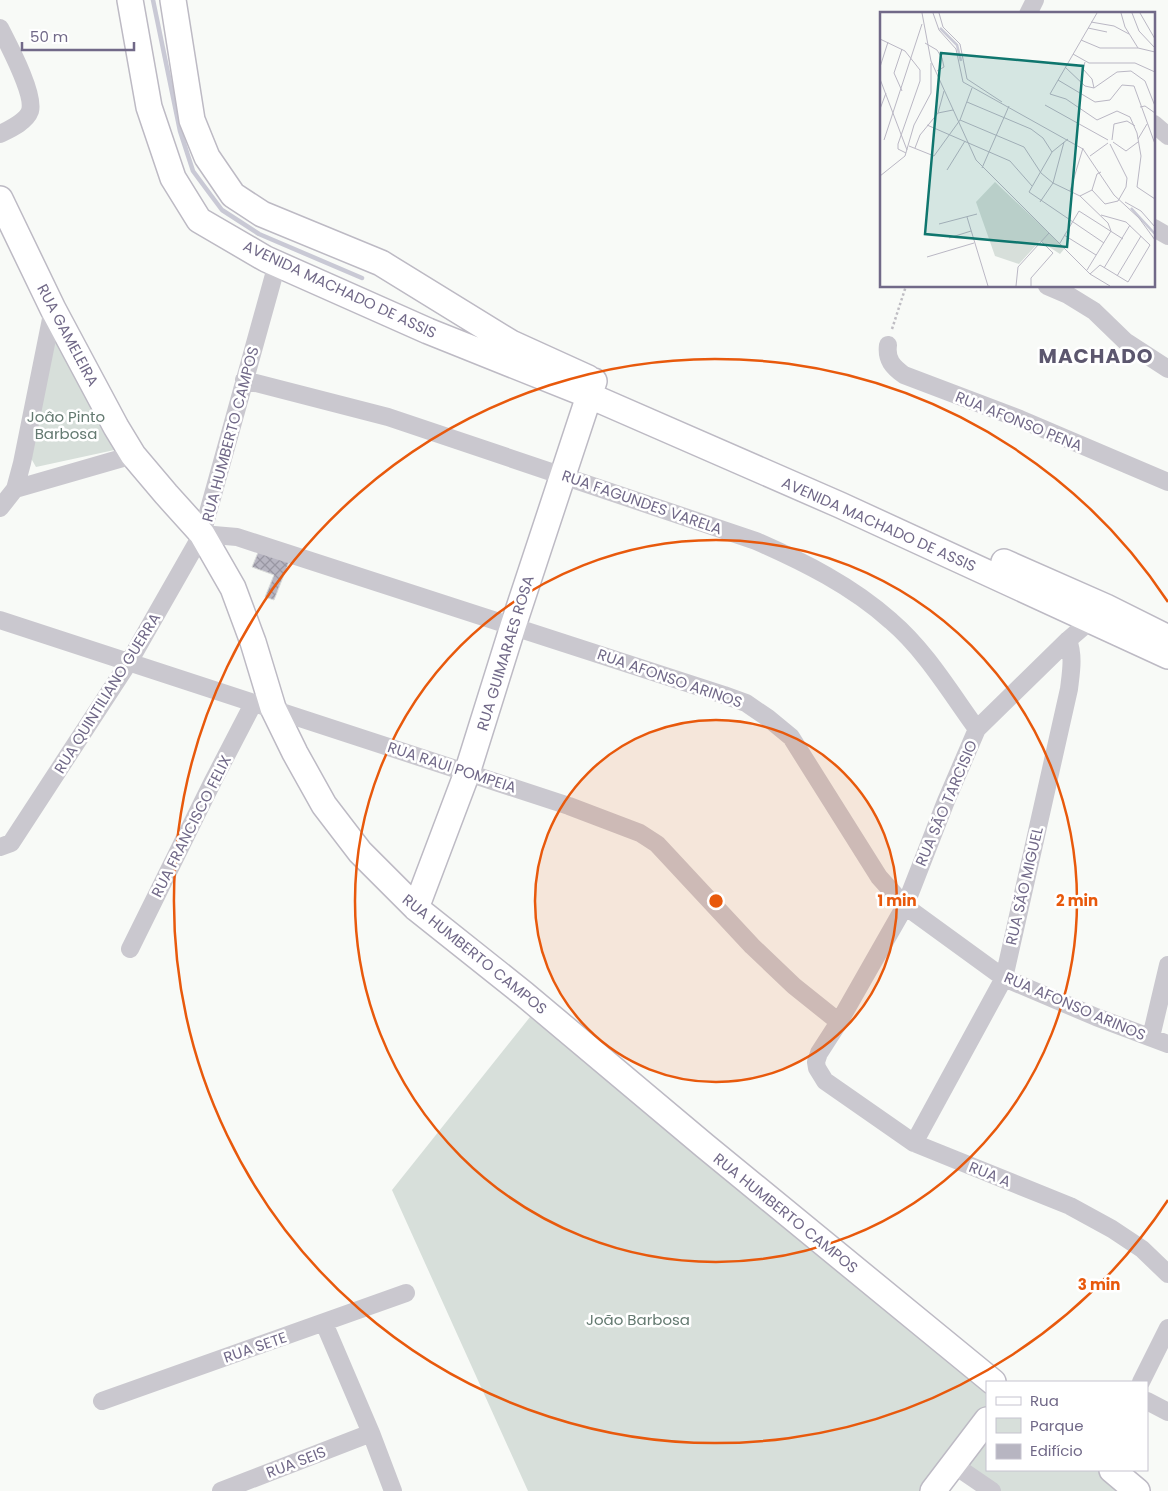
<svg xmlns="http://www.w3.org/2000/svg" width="1168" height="1491" viewBox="0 0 1168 1491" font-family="Poppins,sans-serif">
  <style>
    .green { fill: #d7dfda }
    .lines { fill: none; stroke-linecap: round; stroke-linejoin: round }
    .stream { stroke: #c9c9d5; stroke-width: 4.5 }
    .building { fill: url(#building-cross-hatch); stroke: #dadcda }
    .secondary-casing { stroke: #bdbac4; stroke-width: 28 }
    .path { stroke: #bfbdc3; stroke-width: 2.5; stroke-dasharray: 2.5 2.5; stroke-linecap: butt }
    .street { stroke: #cac8cf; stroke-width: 18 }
    .secondary { stroke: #fff; stroke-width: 25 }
    .ring { fill: none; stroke: #e8590c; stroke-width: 2.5 }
    .labels { text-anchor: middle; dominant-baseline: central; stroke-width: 5; stroke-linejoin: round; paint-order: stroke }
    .street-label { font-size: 15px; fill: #716988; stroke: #fff }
    .park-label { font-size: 15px; fill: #647a71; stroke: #fff }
    .district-label { font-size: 20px; font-weight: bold; letter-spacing: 1px; fill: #5c576e; stroke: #fff }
    .inset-river { fill: none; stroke: #c9c9d5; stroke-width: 2.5 }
    .inset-road { fill: none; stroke: #bab7c4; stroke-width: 1 }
    .view { fill: #0f766e; fill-opacity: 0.15; stroke: #0f766e; stroke-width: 2.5 }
    .inset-edge { fill: none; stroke: #716988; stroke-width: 2.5 }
    .centre { fill: #e8590c; stroke: #fff; stroke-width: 2.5 }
    .ring-label { font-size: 15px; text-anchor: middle; font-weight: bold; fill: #e8590c; stroke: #fff; stroke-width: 5; stroke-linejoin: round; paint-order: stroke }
  </style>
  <defs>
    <pattern id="building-cross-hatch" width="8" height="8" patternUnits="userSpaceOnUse" patternTransform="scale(1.25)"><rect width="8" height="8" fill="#b7b5c1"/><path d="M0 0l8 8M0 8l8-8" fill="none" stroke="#9997a3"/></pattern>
  </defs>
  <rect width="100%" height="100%" fill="#f8faf7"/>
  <path class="green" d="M56,324L119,449L36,467L28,453Z
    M530,1017L995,1382H987V1470H1105L1134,1491H983L947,1467L927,1491H528L392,1190Z"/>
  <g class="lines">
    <path class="stream" d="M153,0L180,131L193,171L210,194L222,210L259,234L362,278"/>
  </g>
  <path class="building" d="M259,550L289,562L274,600L265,597L274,575L252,567Z"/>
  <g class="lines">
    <defs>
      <path id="secondary" d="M130,0L149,107L173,178L199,220L266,259L428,331L588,395L840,505L1168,656
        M173,0L192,120L207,157L233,195L262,214L381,263L511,343L588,378
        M0,199L53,309L116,427L133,455L166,494L202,534L233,588L253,642L273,708L295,753L324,805L360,852L416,908L524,994L705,1146L993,1382
        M1004,562L1106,607L1168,638
        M416,908L467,773L513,626L594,381
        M1112,1470L1137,1491
        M933,1491L987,1420"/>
    </defs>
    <use href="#secondary" class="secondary-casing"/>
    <path class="path" d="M892,329L906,286"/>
    <path class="street" d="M1028,14L1035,0
      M0,28C8,44 35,94 30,111C26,122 10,129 0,134
      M1154,124L1168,136
      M1154,228L1168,236
      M1047,286L1068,295L1094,311L1125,341L1168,369
      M888,345C886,360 893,367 904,375L1020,419L1168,482
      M244,380L388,417L756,541C804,562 852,586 891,621C926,651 950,692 977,729
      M15,489L22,463L53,309
      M0,508L15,489L133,455
      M202,534L237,537L724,695L746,703L768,718L791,737L879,877L905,906L1004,978L1096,1017L1168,1044
      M1097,615L1068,640L977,729L946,801L905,906L839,1022L819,1053L816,1062L817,1068L825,1081L914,1143L1070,1206L1112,1229L1142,1249L1168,1274
      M0,620L569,806L640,833L657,844L752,946L794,986L839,1022
      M0,847L11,843L129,662L202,534L277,264
      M130,949L213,781L253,704
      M1151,1037L1168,965
      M914,1143L1004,978L1069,689C1071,672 1074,656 1068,640
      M324,1323L371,1433L393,1491
      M1141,1382L1168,1328
      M102,1401L406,1293
      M1147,1401L1168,1412
      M954,1465L992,1491
      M221,1491L371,1433"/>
    <use href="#secondary" class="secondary"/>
  </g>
  <circle cx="716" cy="901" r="181" fill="#e8590c" fill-opacity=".12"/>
  <g class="ring">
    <circle cx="716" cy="901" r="181"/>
    <circle cx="716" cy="901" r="361"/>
    <path d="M1168 1200A542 542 0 1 1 1168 602"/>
  </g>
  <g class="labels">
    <g class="street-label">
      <text transform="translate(340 289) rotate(25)">AVENIDA MACHADO DE ASSIS</text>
      <text transform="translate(68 335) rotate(62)">RUA GAMELEIRA</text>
      <text transform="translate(1019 421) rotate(22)">RUA AFONSO PENA</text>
      <text transform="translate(230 434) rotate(-75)">RUA HUMBERTO CAMPOS</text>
      <text transform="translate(642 502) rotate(19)">RUA FAGUNDES VARELA</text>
      <text transform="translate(879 524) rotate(24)">AVENIDA MACHADO DE ASSIS</text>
      <text transform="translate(505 653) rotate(-73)">RUA GUIMARAES ROSA</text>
      <text transform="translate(670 678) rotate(19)">RUA AFONSO ARINOS</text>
      <text transform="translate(107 693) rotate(-58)">RUA QUINTILIANO GUERRA</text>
      <text transform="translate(452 767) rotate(18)">RUA RAUI POMPEIA</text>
      <text transform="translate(946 803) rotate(-67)">RUA SÃO TARCISIO</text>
      <text transform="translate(191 826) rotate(-63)">RUA FRANCISCO FELIX</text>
      <text transform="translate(1024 886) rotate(-77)">RUA SÃO MIGUEL</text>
      <text transform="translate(475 954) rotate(39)">RUA HUMBERTO CAMPOS</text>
      <text transform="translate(1075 1006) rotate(23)">RUA AFONSO ARINOS</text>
      <text transform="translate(990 1174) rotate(22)">RUA A</text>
      <text transform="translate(786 1213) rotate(39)">RUA HUMBERTO CAMPOS</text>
      <text transform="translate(255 1347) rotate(-19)">RUA SETE</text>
      <text transform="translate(296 1462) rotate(-21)">RUA SEIS</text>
    </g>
    <g class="park-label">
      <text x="66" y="416">Joâo Pinto<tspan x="66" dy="17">Barbosa</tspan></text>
      <text x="638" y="1319">João Barbosa</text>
    </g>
    <g class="district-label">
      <text x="1096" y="356">MACHADO</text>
    </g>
  </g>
  <g transform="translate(880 12)">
    <rect width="275" height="275" fill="#f8faf7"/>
    <path d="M115,170L185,236L180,242L160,229L139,252L115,244L96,190Z" fill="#d7dfda"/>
    <path class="inset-river" d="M60,16L77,33L81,49M251,196L275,222"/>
    <path class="inset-road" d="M42,1L51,49L96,148L210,262L230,274M53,1L59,18L76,37L83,70L203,137L234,183L259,206L275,228M59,1L63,15L80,32L87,67L122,90M217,1L170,82L186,87L217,108L237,99L250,105L257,121L261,144L257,175L275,187M241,1L245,15L258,36M252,1L259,19L275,36M260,1L275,27M211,10L234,14L249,22M208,16L227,20M0,27L25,39L40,58V69L18,132V137L26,141M201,28L220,36H258L275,40M45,31L57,38L62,46L64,55L57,59M193,42L209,51H255L275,60M205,50L203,57L212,67L214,76M0,55L8,30M185,55L205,74L214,76L237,60L251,59L265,69L275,94M0,67L27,138M178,68L215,90L230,88L242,73L254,74L275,132M22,79L14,61L22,37M87,90L151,117L163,126L172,140M165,93L228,128M260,95L265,94L275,101M0,97L6,81M58,101L64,79M80,108L144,135L161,161L173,171L200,184L228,211L231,219L207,258M47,113L130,149L152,174M188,127L172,140L149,180L224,231M258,127L267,112M4,128L42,12M232,128L234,112L247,109L255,114M233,130L246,139L258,130M29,134L54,144L80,108L92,76M35,136L40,123L58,101L73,98M210,144L228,131M102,156L129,94M67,158L85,129M0,164L25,144L34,113L51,81V51M212,178L225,192L238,189L246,175L247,166L230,132M190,179L203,136M200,184L212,178L217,162L221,160M160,190L173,171L184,130M245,190L261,199L275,215M87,205L108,274M59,212L97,202M184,223L216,243M69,226L91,219M180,231L199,199L243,227M47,245L94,231M224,256L250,213M210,262L220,253L248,270L270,233L246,210L221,203M237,264L261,224M136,274L138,255L169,221M151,274V266L173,241L161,229"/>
    <path class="view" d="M61,41L203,54L187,235L45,222Z"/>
    <rect width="275" height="275" class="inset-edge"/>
  </g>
  <circle cx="716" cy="901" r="8" class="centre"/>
  <g class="ring-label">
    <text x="897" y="906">1 min</text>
    <text x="1077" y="906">2 min</text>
    <text x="1099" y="1290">3 min</text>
  </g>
  <rect x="986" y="1381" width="162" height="90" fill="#ffffff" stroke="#c6c3cf"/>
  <rect x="996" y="1397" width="25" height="8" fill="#ffffff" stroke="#c6c3cf"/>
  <text x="1030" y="1406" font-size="15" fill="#716988">Rua</text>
  <rect x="996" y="1418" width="25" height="15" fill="#d7dfda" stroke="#c6c3cf"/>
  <text x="1030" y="1431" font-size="15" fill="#716988">Parque</text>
  <rect x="996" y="1444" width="25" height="15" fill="#b7b5c1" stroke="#c6c3cf"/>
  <text x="1030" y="1456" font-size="15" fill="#716988">Edifício</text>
  <path d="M22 42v8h112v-8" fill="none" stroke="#716988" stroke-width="2.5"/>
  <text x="30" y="42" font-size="15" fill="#716988" stroke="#ffffff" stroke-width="4" paint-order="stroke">50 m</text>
</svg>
